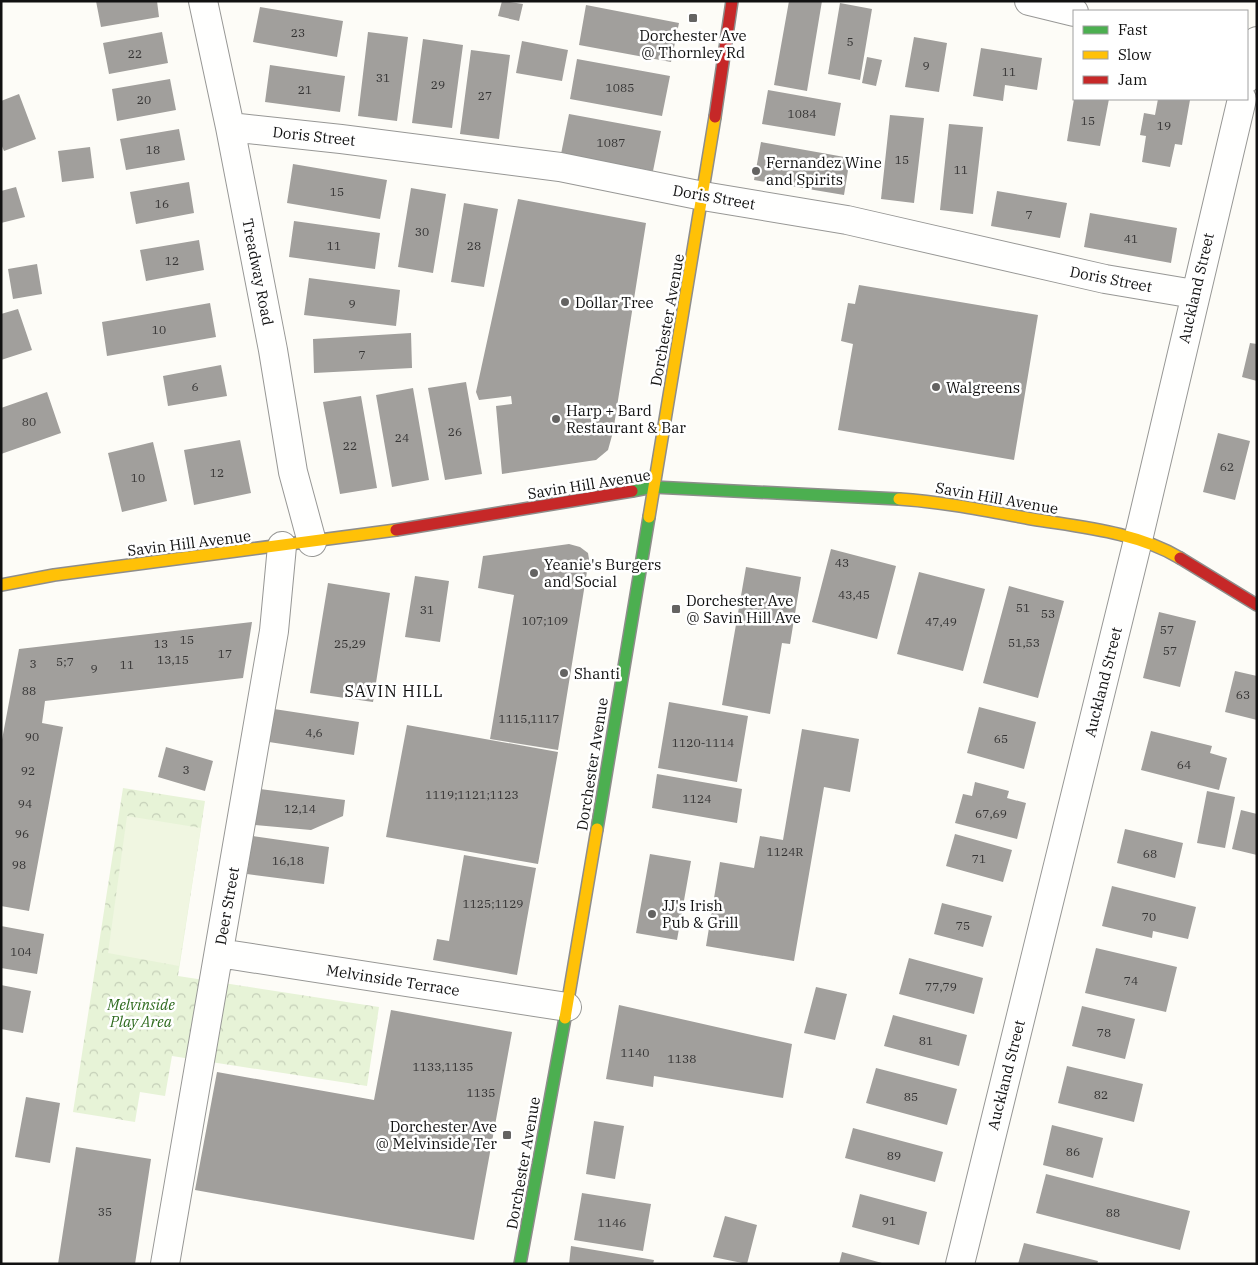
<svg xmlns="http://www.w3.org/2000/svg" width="1258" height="1265" viewBox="0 0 1258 1265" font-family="'IBM Plex Serif',serif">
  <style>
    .park { fill: url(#park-crowns) }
    .pitch { fill: #f0f6e1 }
    .building { fill: #a19f9c }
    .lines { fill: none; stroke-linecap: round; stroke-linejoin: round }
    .street-casing { stroke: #979795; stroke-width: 30 }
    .fast-casing { stroke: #8e8d8b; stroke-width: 14 }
    .slow-casing { stroke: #8e8d8b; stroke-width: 14 }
    .jam-casing { stroke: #8e8d8b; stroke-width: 14 }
    .street { stroke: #fffffe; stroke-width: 28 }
    .fast { stroke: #4caf50; stroke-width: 11 }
    .slow { stroke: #ffc107; stroke-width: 11 }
    .jam { stroke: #c62828; stroke-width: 11 }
    .poi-dot { fill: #646362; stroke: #fff; stroke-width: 2 }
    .labels { text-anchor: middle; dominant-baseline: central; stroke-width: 5; stroke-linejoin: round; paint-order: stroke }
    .number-label { font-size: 12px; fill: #353434 }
    .poi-label { font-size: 15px; fill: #111; stroke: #fff; text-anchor: start }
    .street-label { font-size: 15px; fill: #111; stroke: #fff }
    .park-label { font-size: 15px; font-style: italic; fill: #2f6b1f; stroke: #fff }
    .neighbourhood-label { font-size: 16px; letter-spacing: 1px; fill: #111; stroke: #fff }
  </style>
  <defs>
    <pattern id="park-crowns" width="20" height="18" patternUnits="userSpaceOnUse" patternTransform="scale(1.25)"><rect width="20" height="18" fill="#e7f3d7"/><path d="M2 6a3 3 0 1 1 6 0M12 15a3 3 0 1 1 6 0" fill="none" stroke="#c5cfb8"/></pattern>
  </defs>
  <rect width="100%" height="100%" fill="#fdfcf7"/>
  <path class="park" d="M123,788L205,801L178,976L379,1007L367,1086L172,1056L165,1096L140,1092L135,1122L73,1112Z"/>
  <path class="pitch" d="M127,816L201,828L179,966L108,953Z"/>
  <path class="building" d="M96,1H157L159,17L101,27Z
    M502,1L523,4L519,21L498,16Z
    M789,1H822L807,91L774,85Z
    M840,3L872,9L860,80L828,74Z
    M586,5L679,23L671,62L579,45Z
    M260,7L343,21L337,57L253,42Z
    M162,32L168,63L109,74L103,43Z
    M368,32L408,37L397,121L358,116Z
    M914,37L947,43L939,92L905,87Z
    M423,39L463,45L452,128L412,123Z
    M522,41L568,50L562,81L516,73Z
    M981,48L1042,58L1037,90L1005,85L1003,101L973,96Z
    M471,50L510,55L499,139L460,134Z
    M867,57L882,60L876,86L862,83Z
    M577,59L670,76L662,116L570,99Z
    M270,65L345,76L340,112L265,102Z
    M170,79L176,110L117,121L112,89Z
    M768,90L841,103L835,136L762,124Z
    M19,94L36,139L4,151L1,144V101Z
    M1074,99H1109L1100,146L1067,141Z
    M1158,99L1190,100L1182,145L1175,144L1170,167L1142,162L1146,136L1140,135L1144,113L1155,115Z
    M569,114L661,131L653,171L561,154Z
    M890,115L924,118L914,203L881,199Z
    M949,124L983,127L973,214L940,210Z
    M179,129L185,160L126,170L120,139Z
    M761,142L850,158L844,195L754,180Z
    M90,147L94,178L62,182L58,151Z
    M293,164L387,180L380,219L287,203Z
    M189,182L194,213L136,224L130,192Z
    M16,187L25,217L1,223V191Z
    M411,188L446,194L433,273L398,267Z
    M997,191L1067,203L1060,238L991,226Z
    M518,199L646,223L613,432L608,450L596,460L502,474L496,406L512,404L511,396L479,400L476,392Z
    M464,203L498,209L484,287L451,282Z
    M1090,213L1177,228L1171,263L1084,247Z
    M294,221L380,233L375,269L289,257Z
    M199,240L204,270L146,281L140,250Z
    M37,264L42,294L13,299L8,269Z
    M309,278L400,290L396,326L304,315Z
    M859,285L1038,315L1014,460L838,430L853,344L841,341L848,303L855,304Z
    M210,303L216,337L107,356L102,322Z
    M18,309L32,350L1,360V314Z
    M411,333L412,368L314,373L313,339Z
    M1250,343L1257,344V381L1242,377Z
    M221,365L227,396L168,406L163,376Z
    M466,382L482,474L445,480L428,388Z
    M413,388L429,480L392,487L376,395Z
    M47,392L61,433L1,454V408Z
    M361,396L377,488L340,494L323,402Z
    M1218,433L1250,441L1235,500L1203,492Z
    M240,440L251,493L194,505L184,450Z
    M153,442L167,501L122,512L108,453Z
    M569,544L580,547L588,553L589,559L558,750L490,739L514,595L478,588L483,556Z
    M831,549L896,566L877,639L812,622Z
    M746,567L801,577L790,644L782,643L770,714L722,705Z
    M919,572L985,589L963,671L897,654Z
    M415,576L449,581L440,642L405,637Z
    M328,583L390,593L373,702L310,693Z
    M1009,586L1064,601L1038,698L983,683Z
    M1159,612L1196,621L1180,687L1143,678Z
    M252,622L243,678L45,701L42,723L63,727L29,911L1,906V745L19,649Z
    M1235,671L1257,676V720L1225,712Z
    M669,702L748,716L737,782L658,768Z
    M979,707L1036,722L1024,769L967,753Z
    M274,709L359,722L354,755L269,742Z
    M407,725L558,752L538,864L386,837Z
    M802,729L859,739L850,792L824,787L794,961L706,946L720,862L754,868L760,836L783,840Z
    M1151,731L1212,746L1210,753L1227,758L1219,790L1141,770Z
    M166,747L213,761L205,791L158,777Z
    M657,774L742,789L737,823L652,808Z
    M975,782L1009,791L1007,798L1026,803L1017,839L955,823L963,794L972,796Z
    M260,789L345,800L343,816L311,830L255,825Z
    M1207,791L1235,797L1225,848L1197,843Z
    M1241,810L1257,814V855L1232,849Z
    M1125,829L1183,843L1175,878L1117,863Z
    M955,834L1012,850L1003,882L946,866Z
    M253,836L329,847L324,884L247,874Z
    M650,854L691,861L677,940L636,933Z
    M464,855L536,868L517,975L433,960L437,939L449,941Z
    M1112,886L1196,907L1188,939L1153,931L1152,938L1102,926Z
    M942,903L992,916L983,947L934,934Z
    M1,926L44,934L37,974L1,968Z
    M1096,948L1177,967L1166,1012L1085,993Z
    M909,958L983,978L974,1014L899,994Z
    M1,985L31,991L23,1033L1,1029Z
    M816,987L847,994L835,1040L804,1033Z
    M619,1005L792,1044L783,1098L654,1076L653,1087L606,1079Z
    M1082,1006L1135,1019L1125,1059L1072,1046Z
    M391,1010L512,1032L474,1240L195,1190L217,1072L374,1100Z
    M893,1015L967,1035L959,1066L884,1046Z
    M1067,1066L1143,1084L1134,1122L1058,1103Z
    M876,1068L957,1089L947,1125L866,1103Z
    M26,1097L60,1103L50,1163L15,1157Z
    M594,1121L624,1126L615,1179L586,1174Z
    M1052,1125L1103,1138L1093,1178L1043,1165Z
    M853,1128L943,1152L935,1182L845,1158Z
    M76,1147L151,1159L135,1264H58Z
    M1046,1174L1190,1211L1180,1250L1036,1213Z
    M582,1193L651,1204L643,1251L574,1240Z
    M860,1194L927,1212L919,1245L852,1227Z
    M725,1216L757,1225L747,1264L713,1257Z
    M1024,1243L1098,1261L1097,1264H1018Z
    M571,1246L654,1260L653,1264H569Z
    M842,1252L882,1263V1264H839Z"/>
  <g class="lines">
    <defs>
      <path id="street" d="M203,1L230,127L273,350L293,472L312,542
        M1029,1L1074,12
        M1247,78L1257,41
        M230,127L341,139L560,167L703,196L847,220L1105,279L1194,294
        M219,953L567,1007
        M165,1264L274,631L282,546
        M960,1264L1138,540L1242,99"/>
      <path id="fast" d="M632,491L653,487L899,499
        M597,829L649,517
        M520,1264L565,1018"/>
      <path id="slow" d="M899,499C944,502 988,511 1032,519C1080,527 1137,532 1180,558
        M649,517L715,117
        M1,585L54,575L396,530
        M565,1018L597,829"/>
      <path id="jam" d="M715,117L732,1
        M396,530L632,491
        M1180,558L1257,605"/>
    </defs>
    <use href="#street" class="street-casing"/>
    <use href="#fast" class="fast-casing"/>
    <use href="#slow" class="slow-casing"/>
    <use href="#jam" class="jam-casing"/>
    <use href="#street" class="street"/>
    <use href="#fast" class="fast"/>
    <use href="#slow" class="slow"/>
    <use href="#jam" class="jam"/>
  </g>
  <g class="poi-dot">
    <rect x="688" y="13" width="10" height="10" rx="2.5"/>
    <circle cx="756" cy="171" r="5"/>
    <circle cx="565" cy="302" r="5"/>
    <circle cx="936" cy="387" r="5"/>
    <circle cx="556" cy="419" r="5"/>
    <circle cx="534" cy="573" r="5"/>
    <rect x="671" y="604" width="10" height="10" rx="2.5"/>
    <circle cx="564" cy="673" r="5"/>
    <circle cx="652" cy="914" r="5"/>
    <rect x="502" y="1130" width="10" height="10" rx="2.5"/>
  </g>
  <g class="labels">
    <g class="number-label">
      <text x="298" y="32">23</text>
      <text x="850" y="41">5</text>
      <text x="135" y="53">22</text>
      <text x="926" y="65">9</text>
      <text x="1009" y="71">11</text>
      <text x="383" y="77">31</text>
      <text x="438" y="84">29</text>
      <text x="620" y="87">1085</text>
      <text x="305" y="89">21</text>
      <text x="485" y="95">27</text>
      <text x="144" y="99">20</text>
      <text x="802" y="113">1084</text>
      <text x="1088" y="120">15</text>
      <text x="1164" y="125">19</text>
      <text x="611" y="142">1087</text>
      <text x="153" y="149">18</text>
      <text x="902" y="159">15</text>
      <text x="961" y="169">11</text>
      <text x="337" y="191">15</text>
      <text x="162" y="203">16</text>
      <text x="1029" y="214">7</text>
      <text x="422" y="231">30</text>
      <text x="1131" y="238">41</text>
      <text x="334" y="245">11</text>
      <text x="474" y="245">28</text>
      <text x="172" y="260">12</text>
      <text x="352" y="303">9</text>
      <text x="159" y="329">10</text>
      <text x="362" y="354">7</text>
      <text x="195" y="386">6</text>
      <text x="29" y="421">80</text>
      <text x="455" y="431">26</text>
      <text x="402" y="437">24</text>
      <text x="350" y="445">22</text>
      <text x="1227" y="466">62</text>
      <text x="217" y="472">12</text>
      <text x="138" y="477">10</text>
      <text x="842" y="562">43</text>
      <text x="854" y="594">43,45</text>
      <text x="1023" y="607">51</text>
      <text x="427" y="609">31</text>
      <text x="1048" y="613">53</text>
      <text x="545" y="620">107;109</text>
      <text x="941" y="621">47,49</text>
      <text x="1167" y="629">57</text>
      <text x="187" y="639">15</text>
      <text x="1024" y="642">51,53</text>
      <text x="161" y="643">13</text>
      <text x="350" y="643">25,29</text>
      <text x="1170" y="650">57</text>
      <text x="225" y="653">17</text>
      <text x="173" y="659">13,15</text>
      <text x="65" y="661">5;7</text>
      <text x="33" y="663">3</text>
      <text x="127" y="664">11</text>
      <text x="94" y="668">9</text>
      <text x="29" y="690">88</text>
      <text x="1243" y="694">63</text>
      <text x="529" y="718">1115,1117</text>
      <text x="314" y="732">4,6</text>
      <text x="32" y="736">90</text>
      <text x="1001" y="738">65</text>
      <text x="703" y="742">1120-1114</text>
      <text x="1184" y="764">64</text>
      <text x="186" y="769">3</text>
      <text x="28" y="770">92</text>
      <text x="472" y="794">1119;1121;1123</text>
      <text x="697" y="798">1124</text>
      <text x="25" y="803">94</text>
      <text x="300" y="808">12,14</text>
      <text x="991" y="813">67,69</text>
      <text x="22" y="833">96</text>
      <text x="785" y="851">1124R</text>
      <text x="1150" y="853">68</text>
      <text x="979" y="858">71</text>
      <text x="288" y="860">16,18</text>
      <text x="19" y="864">98</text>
      <text x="493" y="903">1125;1129</text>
      <text x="1149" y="916">70</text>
      <text x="963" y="925">75</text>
      <text x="21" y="951">104</text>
      <text x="1131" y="980">74</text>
      <text x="941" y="986">77,79</text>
      <text x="1104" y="1032">78</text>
      <text x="926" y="1040">81</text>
      <text x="635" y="1052">1140</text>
      <text x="682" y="1058">1138</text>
      <text x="443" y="1066">1133,1135</text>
      <text x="481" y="1092">1135</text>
      <text x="1101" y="1094">82</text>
      <text x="911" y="1096">85</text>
      <text x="1073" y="1151">86</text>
      <text x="894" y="1155">89</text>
      <text x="105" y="1211">35</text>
      <text x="1113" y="1212">88</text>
      <text x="889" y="1220">91</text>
      <text x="612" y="1222">1146</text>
    </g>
    <g class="poi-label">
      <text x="693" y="35" text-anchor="middle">Dorchester Ave<tspan x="693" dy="17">@ Thornley Rd</tspan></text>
      <text x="766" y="162">Fernandez Wine<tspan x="766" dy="17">and Spirits</tspan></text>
      <text x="575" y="302">Dollar Tree</text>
      <text x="946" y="387">Walgreens</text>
      <text x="566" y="410">Harp + Bard<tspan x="566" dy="17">Restaurant &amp; Bar</tspan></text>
      <text x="544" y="564">Yeanie's Burgers<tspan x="544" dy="17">and Social</tspan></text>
      <text x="686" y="600">Dorchester Ave<tspan x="686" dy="17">@ Savin Hill Ave</tspan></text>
      <text x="574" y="673">Shanti</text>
      <text x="662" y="905">JJ's Irish<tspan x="662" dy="17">Pub &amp; Grill</tspan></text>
      <text x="497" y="1126" text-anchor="end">Dorchester Ave<tspan x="497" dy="17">@ Melvinside Ter</tspan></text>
    </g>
    <g class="street-label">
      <text transform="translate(314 136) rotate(6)">Doris Street</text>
      <text transform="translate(714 197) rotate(10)">Doris Street</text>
      <text transform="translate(258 272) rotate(79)">Treadway Road</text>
      <text transform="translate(1111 279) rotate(11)">Doris Street</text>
      <text transform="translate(1196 288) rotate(-77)">Auckland Street</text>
      <text transform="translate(667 320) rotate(-80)">Dorchester Avenue</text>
      <text transform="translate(589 484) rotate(-9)">Savin Hill Avenue</text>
      <text transform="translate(997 498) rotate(10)">Savin Hill Avenue</text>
      <text transform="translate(189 543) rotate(-7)">Savin Hill Avenue</text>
      <text transform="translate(1103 682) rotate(-76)">Auckland Street</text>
      <text transform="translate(592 764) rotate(-81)">Dorchester Avenue</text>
      <text transform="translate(227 906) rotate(-80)">Deer Street</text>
      <text transform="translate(393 980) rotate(9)">Melvinside Terrace</text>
      <text transform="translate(1006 1075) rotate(-76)">Auckland Street</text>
      <text transform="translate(523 1163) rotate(-80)">Dorchester Avenue</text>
    </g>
    <g class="park-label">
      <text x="141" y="1004">Melvinside<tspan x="141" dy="17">Play Area</tspan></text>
    </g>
    <g class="neighbourhood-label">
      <text x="394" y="691">SAVIN HILL</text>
    </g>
  </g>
  <rect width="1258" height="1265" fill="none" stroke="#111111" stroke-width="5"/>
  <rect x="1073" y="10" width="175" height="90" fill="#ffffff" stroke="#a0a0a0"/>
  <rect x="1083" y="26" width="25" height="8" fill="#4caf50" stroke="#a0a0a0"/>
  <text x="1118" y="35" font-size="15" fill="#111111">Fast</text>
  <rect x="1083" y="51" width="25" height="8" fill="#ffc107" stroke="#a0a0a0"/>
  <text x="1118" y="60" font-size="15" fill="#111111">Slow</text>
  <rect x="1083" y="76" width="25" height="8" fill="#c62828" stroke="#a0a0a0"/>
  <text x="1118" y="85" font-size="15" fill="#111111">Jam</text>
</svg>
